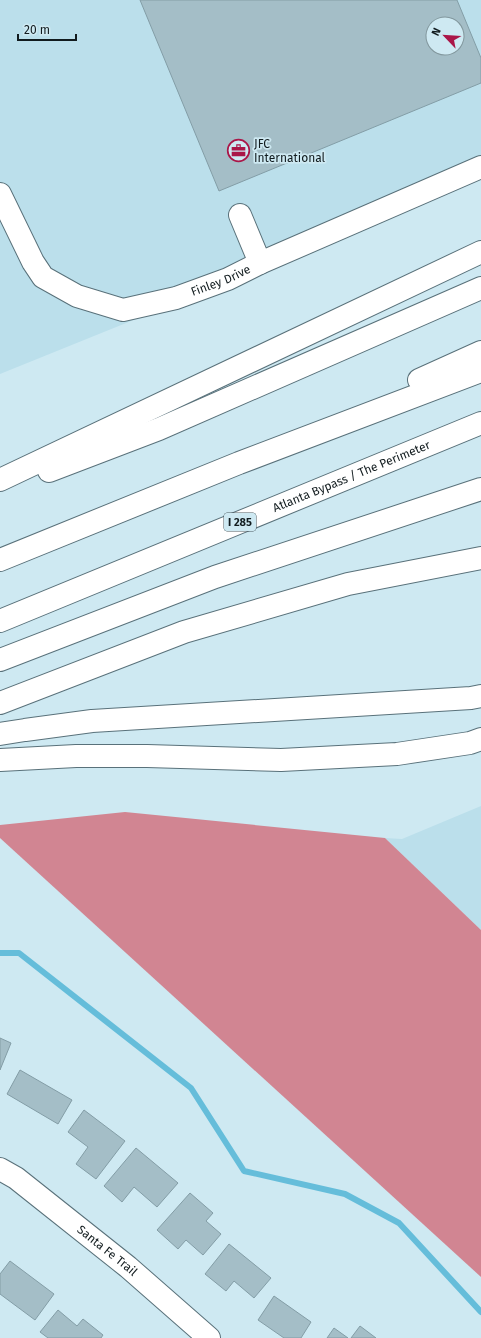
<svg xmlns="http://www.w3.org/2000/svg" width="481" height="1338" viewBox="0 0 481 1338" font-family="'Fira Sans',sans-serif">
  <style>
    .built { fill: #bbdfeb; fill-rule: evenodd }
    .forest { fill: #d18592 }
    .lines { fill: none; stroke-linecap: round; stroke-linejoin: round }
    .stream { stroke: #65bdda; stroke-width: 6 }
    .building { fill: #a4bec7; stroke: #839da6; fill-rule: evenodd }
    .minor-casing { stroke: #59717a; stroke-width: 24 }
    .highway-casing { stroke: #59717a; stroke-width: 24 }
    .minor { stroke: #fff; stroke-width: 22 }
    .highway { stroke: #fff; stroke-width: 22 }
    .labels { text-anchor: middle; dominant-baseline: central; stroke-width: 3.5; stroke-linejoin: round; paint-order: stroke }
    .shield { fill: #cee9f2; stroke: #4a595e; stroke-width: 1 }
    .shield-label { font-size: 11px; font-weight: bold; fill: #111b1e }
    .poi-label { font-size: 12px; fill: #111b1e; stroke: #cee9f2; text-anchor: start }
    .street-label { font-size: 12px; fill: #111b1e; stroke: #cee9f2 }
  </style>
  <rect width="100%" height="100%" fill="#cee9f2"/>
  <path class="built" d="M0,0H481V169L349,233L0,374ZM433,24H457V48H433Z
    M481,806V930L385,838L402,839Z"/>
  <path class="forest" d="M125,812L385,838L481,930V1277L0,838V825Z"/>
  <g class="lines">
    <path class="stream" d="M0,953H19L191,1088L244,1171L345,1194L399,1223L481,1312"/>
  </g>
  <path class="building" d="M140,0H457L481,58V83L219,191ZM433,24H457V48H433Z
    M0,1038L11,1043L0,1070Z
    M20,1070L72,1100L58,1124L7,1094Z
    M84,1110L125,1141L96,1179L76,1164L88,1147L68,1132Z
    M136,1148L178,1183L157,1207L134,1187L122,1202L104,1186Z
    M190,1193L213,1213L206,1221L221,1234L203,1255L186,1240L178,1249L157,1230Z
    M229,1244L271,1278L254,1298L234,1281L226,1291L205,1274Z
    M10,1261L54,1294L35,1320L0,1294V1274Z
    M274,1296L311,1322L301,1338H284L258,1320Z
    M58,1310L77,1326L83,1319L103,1335L101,1338H48L40,1332Z
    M360,1326L376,1338H351Z
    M334,1328L348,1338H327Z"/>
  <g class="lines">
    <defs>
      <g id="minor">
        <path id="s1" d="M0,194L33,262L43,277L77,296L123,310L176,298L228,279L260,263L481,167"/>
        <path d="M240,215L260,263"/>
        <path id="s2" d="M0,1169L16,1178L128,1267L209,1338"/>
      </g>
      <g id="highway">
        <path d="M419,380L481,352"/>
        <path d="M49,471L159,429L481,288"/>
        <path d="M0,480L481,252"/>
        <path d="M0,560L239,463L481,371"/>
        <path id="s3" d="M0,621L481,423"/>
        <path d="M0,660L215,577L481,489"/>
        <path d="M0,703L184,632L348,584L481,558"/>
        <path d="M0,734L25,730L92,721L471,698L481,696"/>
        <path d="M0,760L76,756H147L281,760L397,754L470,743L481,739"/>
      </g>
    </defs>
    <use href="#minor" class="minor-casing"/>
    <use href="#highway" class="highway-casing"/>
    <use href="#minor" class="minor"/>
    <use href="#highway" class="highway"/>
  </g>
  <defs>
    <symbol id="office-ring" viewBox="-11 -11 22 22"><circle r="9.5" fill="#cee9f2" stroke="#aa1648" stroke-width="1.5"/><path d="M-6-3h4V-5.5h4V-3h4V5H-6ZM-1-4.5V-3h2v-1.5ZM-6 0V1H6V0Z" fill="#aa1648"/></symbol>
  </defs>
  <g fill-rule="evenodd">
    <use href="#office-ring" x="226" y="138" width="25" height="25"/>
  </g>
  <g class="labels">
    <rect class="shield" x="224" y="513" width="32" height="18" rx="3"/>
    <g class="shield-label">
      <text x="240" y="522">I 285</text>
    </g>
    <g class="poi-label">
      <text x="254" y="144">JFC<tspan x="254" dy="14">International</tspan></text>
    </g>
    <g class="street-label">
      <text stroke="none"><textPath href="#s1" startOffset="283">Finley Drive</textPath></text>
      <text stroke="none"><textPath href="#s3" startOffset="380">Atlanta Bypass / The Perimeter</textPath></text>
      <text stroke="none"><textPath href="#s2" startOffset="135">Santa Fe Trail</textPath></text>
    </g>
  </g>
  <g transform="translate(445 36) rotate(295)"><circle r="19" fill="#cee9f2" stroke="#82979d"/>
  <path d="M0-3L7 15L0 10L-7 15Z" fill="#aa1648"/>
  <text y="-6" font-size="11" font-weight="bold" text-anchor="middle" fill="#111b1e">N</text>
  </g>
  <path d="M18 34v6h58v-6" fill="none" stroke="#111b1e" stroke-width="2"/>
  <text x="24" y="34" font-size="12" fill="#111b1e" stroke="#cee9f2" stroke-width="3" paint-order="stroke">20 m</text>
</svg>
